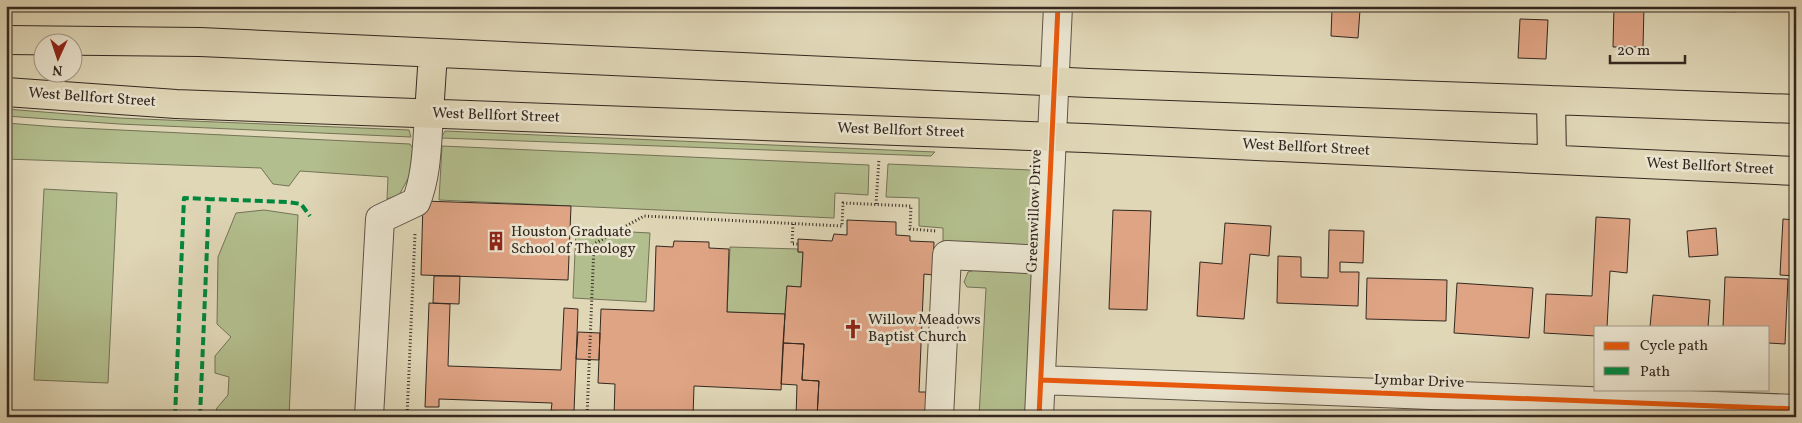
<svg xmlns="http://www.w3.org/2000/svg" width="1802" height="423" viewBox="0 0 1802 423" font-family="Vollkorn,serif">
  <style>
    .green { fill: #b3be8e; stroke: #737357 }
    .building { fill: #dfa484; stroke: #332820 }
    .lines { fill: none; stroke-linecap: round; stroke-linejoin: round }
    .minor-casing { stroke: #5e5446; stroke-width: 30 }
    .major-casing { stroke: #332820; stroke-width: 30 }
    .path { stroke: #332820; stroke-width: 3; stroke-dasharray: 1 2.5; stroke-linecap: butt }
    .minor { stroke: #ebe5d0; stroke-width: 28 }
    .major { stroke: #e0d7b7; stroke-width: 28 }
    .quiet { stroke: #00873e; stroke-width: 4; stroke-dasharray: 8 4; stroke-linecap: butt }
    .cycleway-casing { stroke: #ebe5d0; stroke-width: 8 }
    .cycleway { stroke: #e8590c; stroke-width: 5 }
    .labels { text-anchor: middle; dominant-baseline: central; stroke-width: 5; stroke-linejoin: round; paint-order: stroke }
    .street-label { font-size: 15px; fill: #332820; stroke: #ebe5d0 }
    .poi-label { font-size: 15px; fill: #332820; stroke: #ebe5d0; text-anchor: start }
  </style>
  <rect width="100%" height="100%" fill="#e0d7b7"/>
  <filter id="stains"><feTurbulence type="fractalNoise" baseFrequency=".004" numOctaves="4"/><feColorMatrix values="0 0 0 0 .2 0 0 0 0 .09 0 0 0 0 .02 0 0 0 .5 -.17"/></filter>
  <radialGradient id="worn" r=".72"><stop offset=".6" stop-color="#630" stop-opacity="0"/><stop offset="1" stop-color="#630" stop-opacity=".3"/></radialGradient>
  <path class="green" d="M6,109L119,118L409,130L411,137L119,124L6,116Z
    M6,123L58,127L410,144L414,150L409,177L399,195L387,199L388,177L300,171L289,186L273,184L261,168L6,159Z
    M445,131L935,152L931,156L441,138Z
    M442,146L869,165L868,195L835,193L834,218L439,200Z
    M888,164L1031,170L1039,178L1036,248L943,244V228L919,226V198L886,197Z
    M44,189L117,193L108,383L34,380Z
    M264,210L298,215L289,417H214L217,408L228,395L229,377L215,373V356L231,337L217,324L218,257L236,213Z
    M576,229L650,233L646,302L573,298Z
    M730,247L798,249V252H803L801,287L787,286L785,314L727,312Z
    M979,269L1034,271L1030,417H979L986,288L967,287L964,282L968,272Z"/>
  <path class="building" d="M1159,6H1187V10L1158,8Z
    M1614,6H1644L1643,47H1613Z
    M1652,6H1736V12L1652,9Z
    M1332,9L1360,10L1358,38L1331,36Z
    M1520,19L1548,20L1546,59L1518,58Z
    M423,201L571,206L568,280L421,275Z
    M1113,210L1151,211L1147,310L1109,309Z
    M1596,217L1630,219L1627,273L1610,271L1607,327H1596V336L1544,333L1546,294L1592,296Z
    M1783,219L1796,220V276L1780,275Z
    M847,220L896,222V235L910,236V241L934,242L933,275L924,274L919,392H926L925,417H817L819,381L802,380L804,344L783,343L787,286L801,287L803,252H798V239L832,241L834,234L847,235Z
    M1225,223L1271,226L1269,256L1250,254L1244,319L1197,316L1200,262L1222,264Z
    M1716,228L1718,255L1689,257L1687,231Z
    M1329,230L1364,231L1363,263L1340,262V272H1359L1358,306L1277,303L1278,256L1301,257V277L1328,278Z
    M674,241L709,242V248L729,249L727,312L785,314L781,390L694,386L693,417H614L615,384L598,383L601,309L654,311L656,246L673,247Z
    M434,276H460L459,304L433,303Z
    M1725,277L1788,279L1785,344L1768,343V327H1723Z
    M1367,278L1447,280L1446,321L1366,319Z
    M1457,283L1533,288L1529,338L1454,333Z
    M1653,295L1710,300L1708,327H1650Z
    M429,303L450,304L448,366L561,370L564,308L578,309L574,412L551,411L552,403L439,399V407H425Z
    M578,332L600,333L599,360L576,359Z
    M783,343L804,344L802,380L819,381L817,417H796L797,385L781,384Z"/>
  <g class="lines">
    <defs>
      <path id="minor" d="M1041,380L1796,409
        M369,417L380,219L416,202C427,175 427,143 429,114
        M939,417L947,255L1046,260
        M1039,417L1058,6"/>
      <path id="major" d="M6,40L200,42L1089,83L1796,109
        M6,92L176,104L1085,138L1796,171
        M1551,100L1552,159
        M429,114L433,53"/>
    </defs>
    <use href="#minor" class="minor-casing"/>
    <use href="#major" class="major-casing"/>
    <path class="path" d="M876,204L879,159
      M793,224L792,244H798
      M407,417L415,234
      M587,417L594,244L644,216L842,226L843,203L911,206L910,229L936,231"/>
    <use href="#minor" class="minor"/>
    <use href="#major" class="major"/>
    <path class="quiet" d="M175,417L184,198L209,199
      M200,417L209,199L288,202L301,204L310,216"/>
    <defs>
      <path id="cycleway" d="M1041,380L1796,409
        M1039,417L1058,6"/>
    </defs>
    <use href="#cycleway" class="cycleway-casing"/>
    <use href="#cycleway" class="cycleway"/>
  </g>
  <defs>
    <symbol id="building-bare" viewBox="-9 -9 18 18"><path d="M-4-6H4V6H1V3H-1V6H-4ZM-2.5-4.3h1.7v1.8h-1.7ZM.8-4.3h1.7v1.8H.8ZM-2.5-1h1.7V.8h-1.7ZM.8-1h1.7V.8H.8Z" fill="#8f2418" stroke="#ebe5d0" stroke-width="2.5" paint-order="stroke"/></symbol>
    <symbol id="church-bare" viewBox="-9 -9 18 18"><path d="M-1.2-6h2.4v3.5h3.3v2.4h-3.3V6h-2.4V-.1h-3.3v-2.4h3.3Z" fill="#8f2418" stroke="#ebe5d0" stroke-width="2.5" paint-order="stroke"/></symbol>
  </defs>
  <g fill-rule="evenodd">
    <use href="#building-bare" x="482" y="227" width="28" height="28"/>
    <use href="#church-bare" x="839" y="315" width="28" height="28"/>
  </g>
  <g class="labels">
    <g class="street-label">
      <text transform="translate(92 98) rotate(4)">West Bellfort Street</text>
      <text transform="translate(496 116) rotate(2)">West Bellfort Street</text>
      <text transform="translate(901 131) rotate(2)">West Bellfort Street</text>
      <text transform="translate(1306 148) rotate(3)">West Bellfort Street</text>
      <text transform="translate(1710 167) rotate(3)">West Bellfort Street</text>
      <text transform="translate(1035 211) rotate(-88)">Greenwillow Drive</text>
      <text transform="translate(1419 382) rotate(2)">Lymbar Drive</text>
    </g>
    <g class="poi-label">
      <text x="511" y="232">Houston Graduate<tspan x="511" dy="17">School of Theology</tspan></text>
      <text x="868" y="320">Willow Meadows<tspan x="868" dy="17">Baptist Church</tspan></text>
    </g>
  </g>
  <rect width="1802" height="423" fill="none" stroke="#e0d7b7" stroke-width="25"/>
  <rect x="8" y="8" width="1787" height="408" fill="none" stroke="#332820" stroke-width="2.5"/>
  <rect x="12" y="12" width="1777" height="398" fill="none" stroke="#332820"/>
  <rect x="1594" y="326" width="175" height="65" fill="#ebe5d0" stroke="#a1998a"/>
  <rect x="1604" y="342" width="25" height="8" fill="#e8590c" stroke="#a1998a"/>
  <text x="1640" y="350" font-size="15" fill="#332820">Cycle path</text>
  <rect x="1604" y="367" width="25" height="8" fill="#00873e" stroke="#a1998a"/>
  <text x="1640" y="376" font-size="15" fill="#332820">Path</text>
  <g transform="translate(58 58) rotate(183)"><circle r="24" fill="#ebe5d0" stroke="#a1998a"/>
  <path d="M0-4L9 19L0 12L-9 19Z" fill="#8f2418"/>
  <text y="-8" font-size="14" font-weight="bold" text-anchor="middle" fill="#332820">N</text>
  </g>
  <path d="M1610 55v8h75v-8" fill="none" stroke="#332820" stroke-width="2.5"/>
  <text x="1617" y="55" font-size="15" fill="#332820" stroke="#ebe5d0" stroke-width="4" paint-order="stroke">20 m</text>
  <rect width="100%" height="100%" filter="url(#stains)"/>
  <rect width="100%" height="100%" fill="url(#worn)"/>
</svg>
